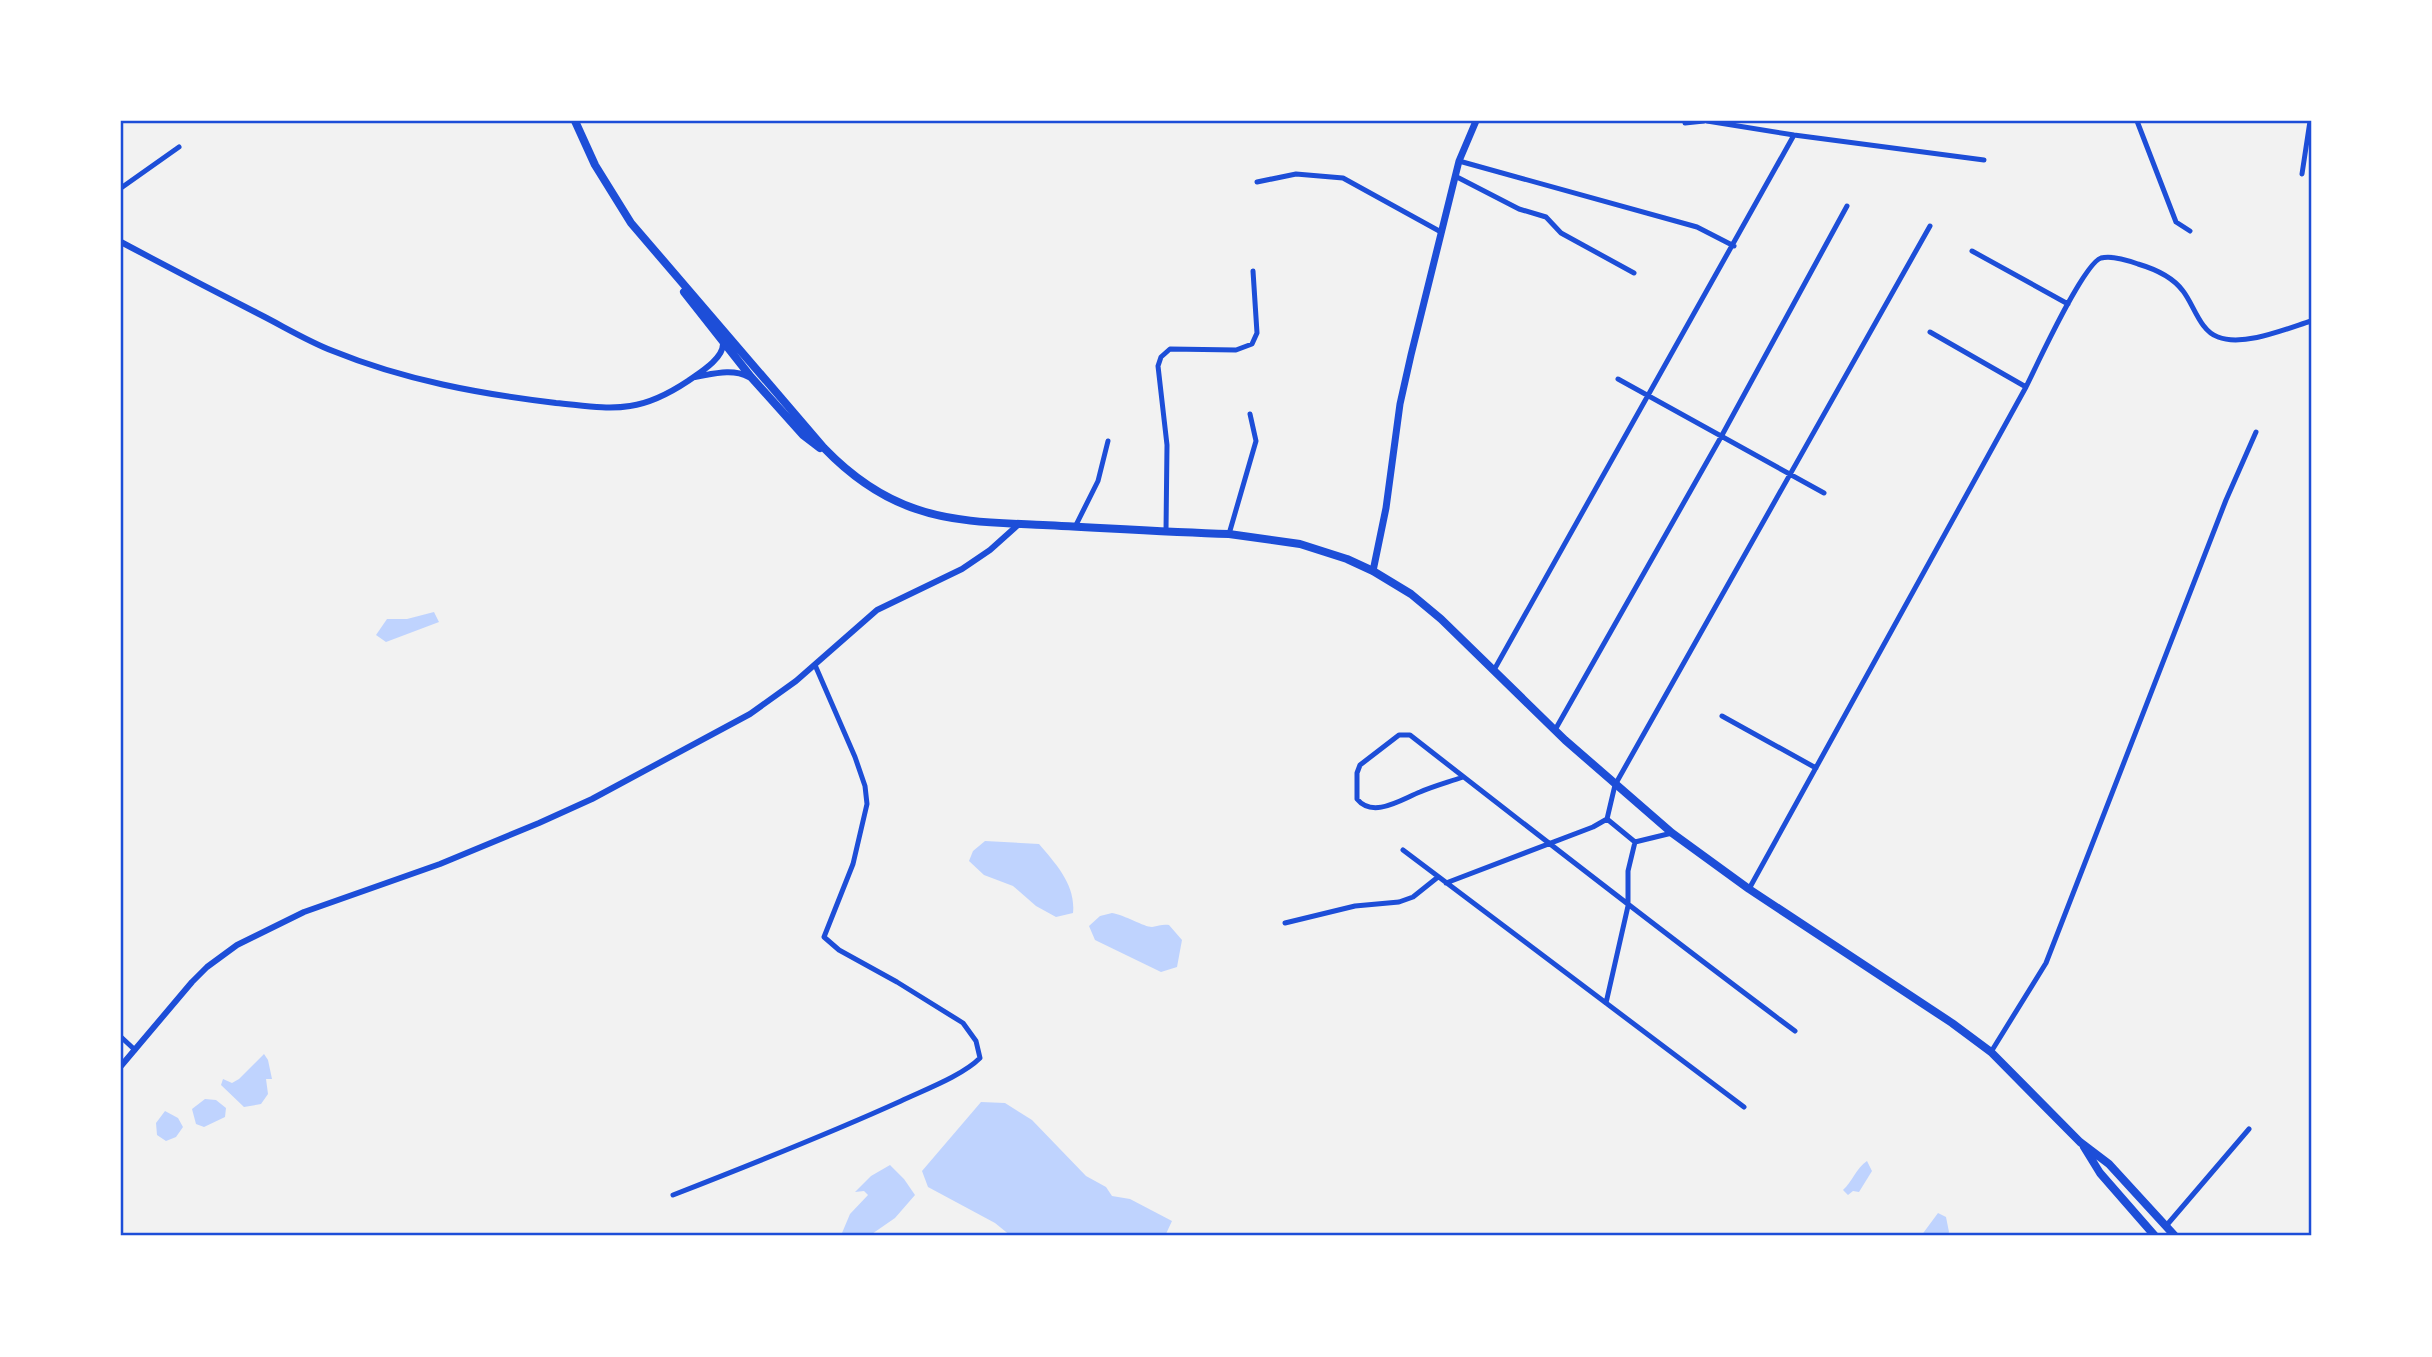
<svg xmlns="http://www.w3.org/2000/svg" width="2432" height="1357" viewBox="0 0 2432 1357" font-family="'Noto Sans',sans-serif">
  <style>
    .water { fill: #bfd3fe }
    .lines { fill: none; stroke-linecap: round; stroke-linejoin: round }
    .minor { stroke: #1d4ed8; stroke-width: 5 }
    .tertiary { stroke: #1d4ed8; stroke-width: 6 }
    .secondary { stroke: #1d4ed8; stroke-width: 7 }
    .primary { stroke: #1d4ed8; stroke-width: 8 }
    .neatline { fill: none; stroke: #1d4ed8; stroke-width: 2.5 }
  </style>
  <rect width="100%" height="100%" fill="#f2f2f2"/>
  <path class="water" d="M434,612L439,622L386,642L376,635L387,619H407Z
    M985,841L1039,844C1056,864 1076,885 1073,913L1056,917L1036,906L1013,886L984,875L969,861L973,851Z
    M1112,913C1125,915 1144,927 1152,927C1159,926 1162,924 1169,925L1182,940L1177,967L1161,972L1095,940L1089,926L1100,916Z
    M264,1054L268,1060L272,1079H266L268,1094L261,1104L244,1107L221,1085L223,1079L232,1083L239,1079Z
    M205,1099L216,1100L226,1108L225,1117L204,1127L196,1124L192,1109Z
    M981,1102L1005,1103L1032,1120L1086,1176L1106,1187L1112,1196L1130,1199L1172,1221L1165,1236H1011L995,1223L928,1187L922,1171Z
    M165,1111L178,1118L183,1127L176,1137L166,1141L157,1135L156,1123Z
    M1867,1161L1872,1171L1859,1192L1853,1191L1848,1195L1843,1190C1852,1182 1857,1167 1867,1161Z
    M890,1165L904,1179L915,1195L895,1218L869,1236H845L842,1233L850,1214L868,1195L864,1191L855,1192L871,1176Z
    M1938,1213L1946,1217L1949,1232L1947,1236H1921Z"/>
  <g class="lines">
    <path class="minor" d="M1707,121L1794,135L1984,160
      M2137,121L2176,222L2190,231
      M1685,123L1704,121
      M1459,161L1697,227L1734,246
      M2302,174L2310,121
      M1455,176L1519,209L1546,217L1561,233L1634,273
      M1257,182L1296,174L1343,178L1441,232
      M121,188L179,147
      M1972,251L2068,304
      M1930,332L2026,387
      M1618,379L1824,493
      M1075,527L1098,481L1108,441
      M1166,531L1167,445L1158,366L1161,357L1170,349L1236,350L1252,344L1257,333L1253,271
      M1229,534L1256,441L1250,414
      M1494,670L1794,135
      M1722,716L1816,768
      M1555,730L1721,437L1847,206
      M1463,777C1449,782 1434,786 1420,792C1402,799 1373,819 1357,799V773L1360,765L1399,735H1410C1538,835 1665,934 1795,1031
      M1607,819L1635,842
      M1635,842L1672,833
      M1403,850L1744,1107
      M1446,883L1593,827L1607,819L1615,785L1930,226
      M1749,889L2026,387C2037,365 2083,264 2101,258C2112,255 2127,260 2138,264C2155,269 2172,276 2183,291C2194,305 2200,331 2218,337C2243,347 2286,329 2311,321
      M1285,923L1355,906L1399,902L1413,897L1438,877
      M1606,1003L1628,906V871L1635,842
      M121,1037L135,1050
      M1991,1052L2046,963L2226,500L2256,432
      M673,1195C750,1165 826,1135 901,1101C924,1090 962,1076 980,1058L976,1041L963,1023L897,982L839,950L824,937L853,864L867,804L865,786L855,757L815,665
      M2166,1226L2249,1129"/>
    <path class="tertiary" d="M121,242C166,266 212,290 257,313C283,326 307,341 333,351C404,380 480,394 556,403C580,405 606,410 630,406C651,403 670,393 688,381C699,373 723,359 723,344
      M695,377C713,374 732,368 749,377
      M121,1066L192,982L207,967L237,945L304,912L440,864L539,823L592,799L750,714L796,681L877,610L962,569L990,550L1019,524"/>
    <path class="secondary" d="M1373,571L1386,508L1400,404L1411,355L1459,161L1476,121"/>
    <path class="primary" d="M575,121L595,165L631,223L824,448C850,475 880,497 916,509C956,523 1001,523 1043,525C1105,528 1167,532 1229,534L1300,544L1347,559L1373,571L1411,594L1441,619L1565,740L1672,833L1749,889L1952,1023L1991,1052L2080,1142L2109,1164L2175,1236
      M684,292L751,377L803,435L820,448
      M2084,1147L2100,1173L2155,1236"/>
  </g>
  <rect width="2432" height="1357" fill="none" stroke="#ffffff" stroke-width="245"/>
  <rect x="122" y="122" width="2188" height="1112" class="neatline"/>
</svg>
